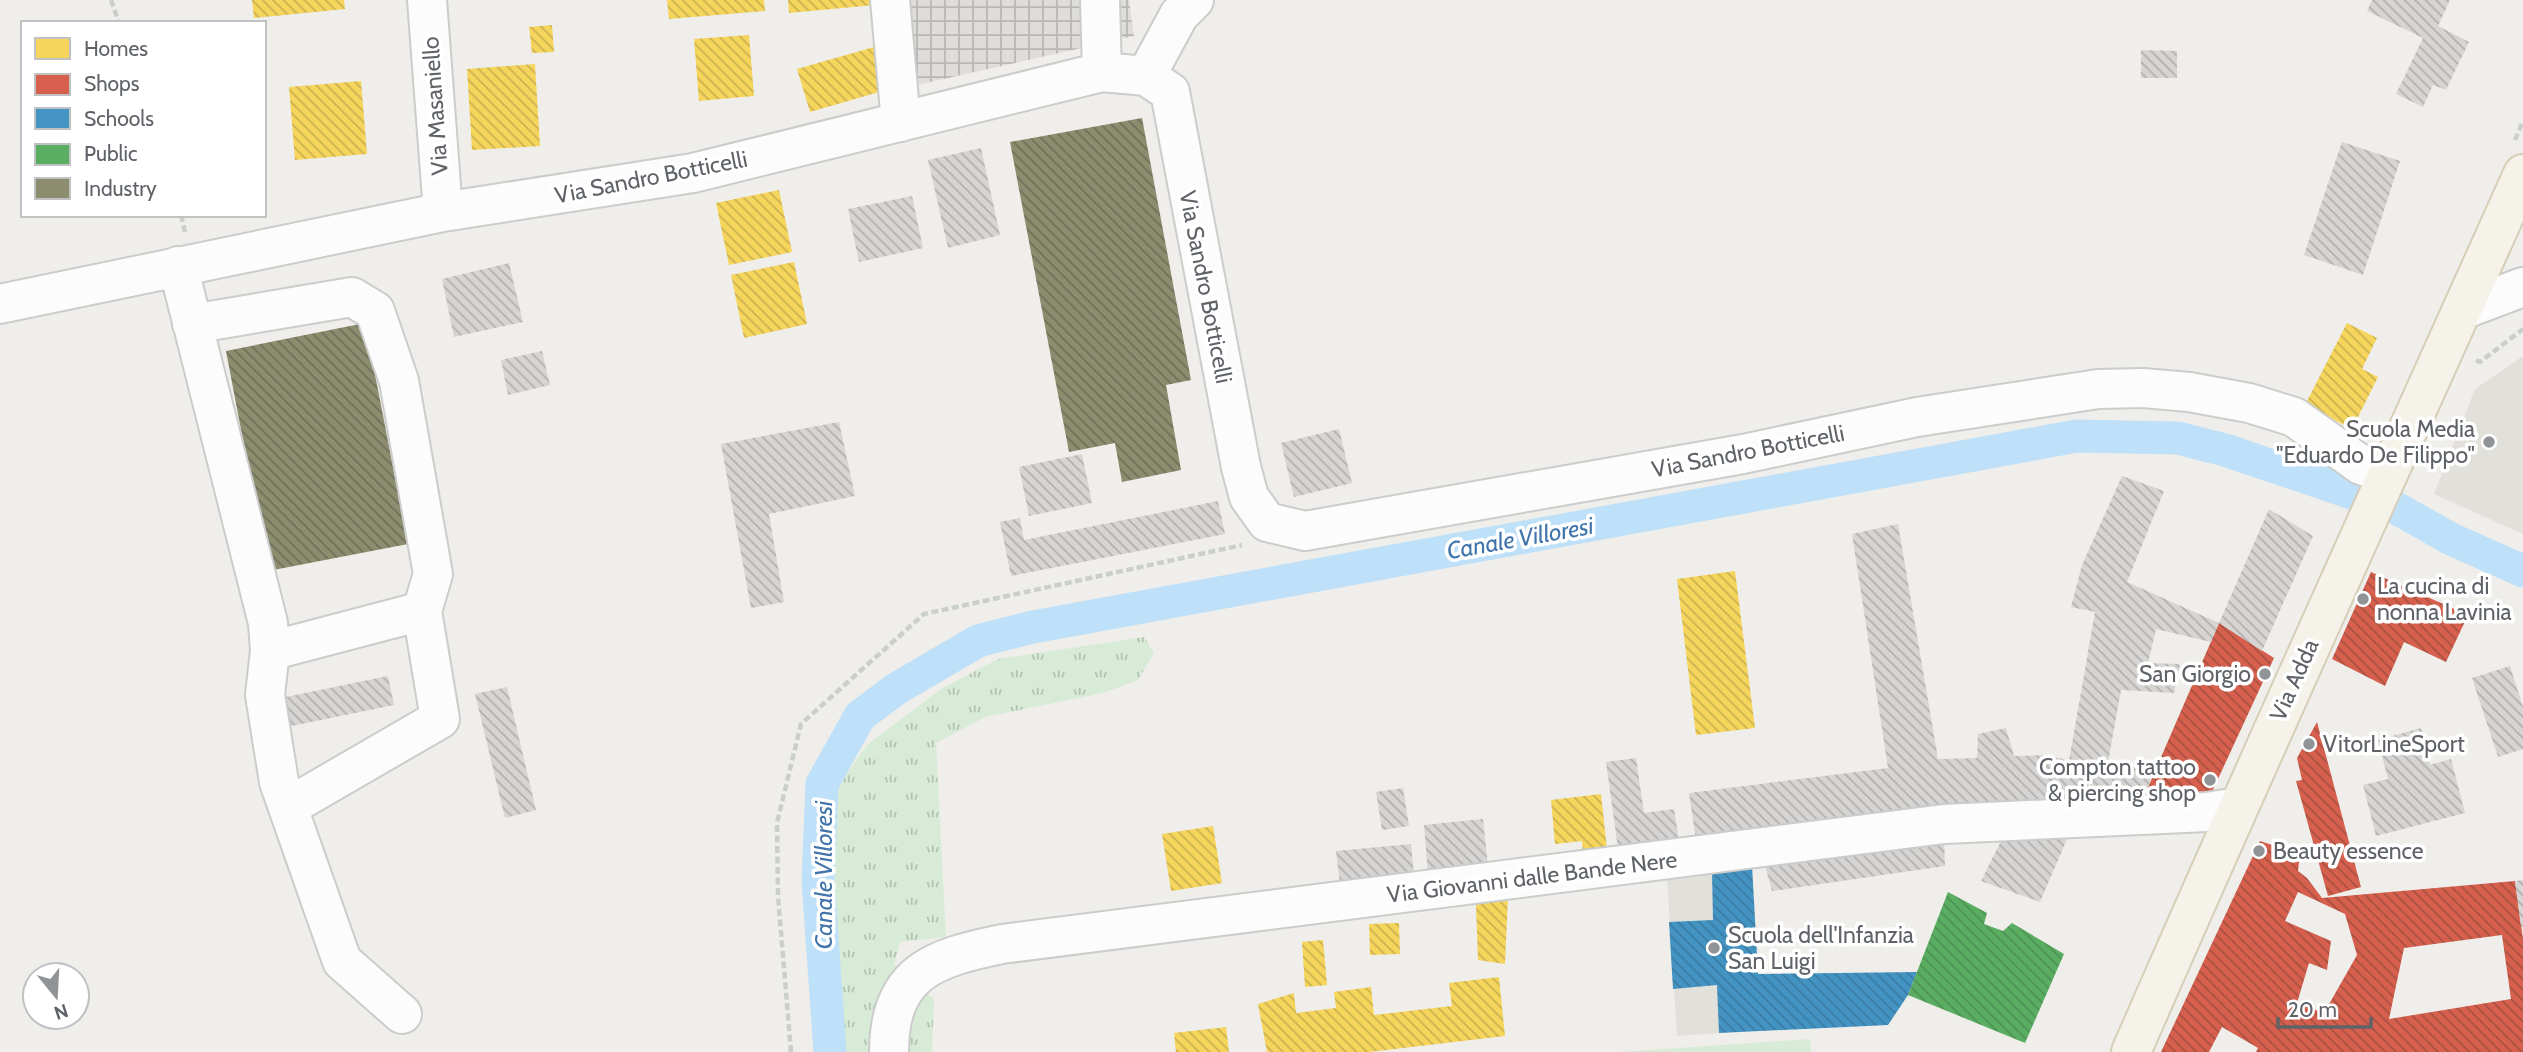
<svg xmlns="http://www.w3.org/2000/svg" width="2523" height="1052" viewBox="0 0 2523 1052" font-family="Cabin,sans-serif">
  <style>
    .industrial { fill: url(#industrial-grid) }
    .education { fill: #e2e0da }
    .grass { fill: url(#grass-tufts) }
    .pitch { fill: #d8ebd6 }
    .homes { fill: url(#homes-back-hatch) }
    .shops { fill: url(#shops-back-hatch); fill-rule: evenodd }
    .schools { fill: url(#schools-back-hatch) }
    .public { fill: url(#public-back-hatch) }
    .industry { fill: url(#industry-back-hatch) }
    .lines { fill: none; stroke-linecap: round; stroke-linejoin: round }
    .canal { stroke: #bfe0f9; stroke-width: 33 }
    .building { fill: url(#building-back-hatch) }
    .minor-casing { stroke: #cbcccc; stroke-width: 42 }
    .major-casing { stroke: #d7ceb8; stroke-width: 42 }
    .path { stroke: #cacfcc; stroke-width: 4.5; stroke-dasharray: 7 3.5; stroke-linecap: butt }
    .minor { stroke: #fdfcfc; stroke-width: 38 }
    .major { stroke: #f4f2e9; stroke-width: 38 }
    .poi-dot { fill: #919496; stroke: #fff; stroke-width: 2.5 }
    .labels { text-anchor: middle; dominant-baseline: central; stroke-width: 7; stroke-linejoin: round; paint-order: stroke }
    .street-label { font-size: 23px; fill: #5f6368; stroke: #fff }
    .poi-label { font-size: 23px; fill: #5f6368; stroke: #fff; text-anchor: start }
    .water-label { font-size: 24px; font-style: italic; fill: #4174aa; stroke: #fff }
  </style>
  <defs>
    <pattern id="industrial-grid" width="8" height="8" patternUnits="userSpaceOnUse" patternTransform="scale(1.75)"><rect width="8" height="8" fill="#dfddda"/><path d="M0 4h8M4 0v8" fill="none" stroke="#b8b7b5"/></pattern>
    <pattern id="grass-tufts" width="24" height="20" patternUnits="userSpaceOnUse" patternTransform="scale(1.75)"><rect width="24" height="20" fill="#d8ebd6"/><path d="M3 7l-1-3M5 7V3M7 7l1-3M15 17l-1-3M17 17v-4M19 17l1-3" fill="none" stroke="#b2c2b1"/></pattern>
    <pattern id="homes-back-hatch" width="6" height="6" patternUnits="userSpaceOnUse" patternTransform="scale(1.75)"><rect width="6" height="6" fill="#f6d55c"/><path d="M-1 5l2 2M0 0l6 6M5-1l2 2" fill="none" stroke="#cab050"/></pattern>
    <pattern id="shops-back-hatch" width="6" height="6" patternUnits="userSpaceOnUse" patternTransform="scale(1.75)"><rect width="6" height="6" fill="#d6604d"/><path d="M-1 5l2 2M0 0l6 6M5-1l2 2" fill="none" stroke="#a85042"/></pattern>
    <pattern id="schools-back-hatch" width="6" height="6" patternUnits="userSpaceOnUse" patternTransform="scale(1.75)"><rect width="6" height="6" fill="#4393c3"/><path d="M-1 5l2 2M0 0l6 6M5-1l2 2" fill="none" stroke="#3b7ca2"/></pattern>
    <pattern id="public-back-hatch" width="6" height="6" patternUnits="userSpaceOnUse" patternTransform="scale(1.75)"><rect width="6" height="6" fill="#5aae61"/><path d="M-1 5l2 2M0 0l6 6M5-1l2 2" fill="none" stroke="#4e9154"/></pattern>
    <pattern id="industry-back-hatch" width="6" height="6" patternUnits="userSpaceOnUse" patternTransform="scale(1.75)"><rect width="6" height="6" fill="#8c8c6e"/><path d="M-1 5l2 2M0 0l6 6M5-1l2 2" fill="none" stroke="#70705a"/></pattern>
    <pattern id="building-back-hatch" width="6" height="6" patternUnits="userSpaceOnUse" patternTransform="scale(1.75)"><rect width="6" height="6" fill="#d6d5d3"/><path d="M-1 5l2 2M0 0l6 6M5-1l2 2" fill="none" stroke="#b1b0af"/></pattern>
  </defs>
  <rect width="100%" height="100%" fill="#efeeea"/>
  <path class="industrial" d="M908,0H1129L1134,36L917,85Z"/>
  <path class="education" d="M2523,356V534L2434,494L2475,389Z
    M1752,866L1762,1030L1677,1036L1667,880Z"/>
  <path class="grass" d="M1144,637L1154,653L1138,680L1103,693L985,717L936,743L946,937L900,942L894,965L934,999L932,1052H837L830,837L839,784L867,745L941,689L998,659Z"/>
  <path class="pitch" d="M1810,1039L1811,1052H1621Z"/>
  <path class="homes" d="M252,0H344L345,9L254,18Z
    M667,0H764L765,11L669,19Z
    M788,0H875V5L789,13Z
    M552,25L554,52L532,53L529,27Z
    M749,35L754,96L699,101L694,39Z
    M874,47L886,90L810,112L797,69Z
    M535,64L540,146L472,150L467,69Z
    M361,81L367,154L295,160L289,87Z
    M779,190L792,252L729,265L716,203Z
    M794,262L807,324L744,338L731,275Z
    M2347,323L2377,338L2362,369L2378,377L2352,429L2305,405Z
    M1735,571L1755,728L1696,735L1677,579Z
    M1601,794L1607,849L1583,852L1582,841L1555,844L1551,800Z
    M1213,826L1222,883L1171,891L1162,834Z
    M1508,898L1505,964L1478,960L1476,905Z
    M1399,923L1400,954L1370,955L1369,924Z
    M1323,940L1327,985L1305,987L1302,942Z
    M1499,977L1505,1036L1369,1052H1267L1258,1004L1294,993L1296,1013L1336,1008L1334,992L1371,987L1374,1015L1452,1006L1449,983Z
    M1226,1027L1229,1052H1176L1174,1033Z"/>
  <path class="shops" d="M2371,572L2468,615L2446,662L2404,642L2385,686L2332,659Z
    M2219,623L2274,658L2211,794L2143,799Z
    M2317,722L2361,887L2328,896L2296,781L2302,780L2297,758Z
    M2260,841L2300,854L2298,871L2307,878L2322,898L2515,881L2523,939V1052H2256L2258,1048L2222,1027L2209,1052H2161ZM2298,892L2345,914L2357,955L2324,1013L2297,1003L2309,963L2327,970L2331,941L2285,921ZM2502,935L2511,999L2389,1019L2404,948Z"/>
  <path class="schools" d="M1752,866L1758,974L1917,972L1908,995L1888,1025L1719,1033L1717,985L1673,989L1669,922L1713,920L1712,872Z"/>
  <path class="public" d="M1948,892L1987,913L1984,924L2003,931L2012,923L2064,954L2025,1043L1908,995Z"/>
  <path class="industry" d="M1142,118L1191,380L1166,385L1181,470L1122,482L1115,443L1069,452L1010,142Z
    M365,323L408,544L268,571L226,351Z"/>
  <g class="lines">
    <path class="canal" d="M830,1052L818,881L822,784L860,716L896,689L978,641L1033,627L2077,436L2178,438L2225,450L2396,508L2451,539L2523,571"/>
  </g>
  <path class="building" d="M2372,0H2450L2438,26L2469,42L2446,90L2433,85L2423,107L2396,94L2423,38L2367,11Z
    M2141,50L2177,51V78H2141Z
    M2342,142L2400,161L2363,275L2304,255Z
    M981,148L1000,235L948,248L928,160Z
    M912,196L923,248L859,262L848,209Z
    M509,263L523,322L454,337L442,279Z
    M542,351L550,385L508,395L501,360Z
    M839,422L855,496L769,514L784,602L751,608L721,444Z
    M1339,429L1352,483L1294,497L1281,443Z
    M1082,454L1092,503L1029,516L1019,467Z
    M2122,476L2164,491L2127,582L2219,623L2211,642L2156,629L2148,663L2180,664L2174,693L2121,690L2107,768L2156,765L2143,799L1697,847L1689,793L1888,768L1852,534L1898,524L1938,759L1977,758L1978,734L2006,728L2014,756L2049,755L2069,761L2095,612L2071,607L2082,565Z
    M1218,501L1225,534L1011,576L1000,522L1020,518L1024,540Z
    M2269,509L2313,536L2262,651L2219,623Z
    M2510,666L2523,707V749L2498,757L2472,678Z
    M388,676L394,705L282,728L276,699Z
    M507,687L536,810L505,818L475,694Z
    M2421,728L2430,765L2451,759L2465,813L2376,836L2363,785L2388,779L2378,740Z
    M1636,758L1644,813L1674,809L1680,847L1619,856L1606,762Z
    M1403,788L1409,826L1382,830L1376,792Z
    M1483,819L1488,867L1428,873L1424,825Z
    M2006,831L2070,832L2040,902L1981,881Z
    M1944,838L1945,866L1772,891L1765,865Z
    M1411,844L1414,876L1340,884L1336,851Z
    M2523,880V927H2521L2515,881Z"/>
  <g class="lines">
    <defs>
      <path id="minor" d="M427,0L443,212
        M890,0L901,122
        M1100,0L1102,72
        M1146,76L1179,15L1194,0
        M178,266L268,623L270,651L265,695L279,782L342,961L402,1014
        M0,304L443,212L693,173L1102,72L1146,76L1170,92L1241,467L1249,497L1267,522L1305,531L1743,454L1917,417L2098,389L2143,388L2189,392L2249,403L2294,417L2361,465L2387,474
        M2462,310L2523,287
        M192,324L352,297L375,311L399,381L433,574L422,611L270,651
        M288,807L440,719L422,611
        M889,1052C889,971 935,958 1002,944L1944,824L2207,812L2238,807"/>
      <path id="major" d="M2131,1052C2259,758 2392,466 2523,174"/>
    </defs>
    <use href="#minor" class="minor-casing"/>
    <use href="#major" class="major-casing"/>
    <path class="path" d="M111,0L119,23
      M2515,140L2523,121
      M181,215L185,232
      M2476,360L2480,362L2523,329
      M791,1052L778,896L777,823L801,724L924,614L1242,545"/>
    <use href="#minor" class="minor"/>
    <use href="#major" class="major"/>
  </g>
  <g class="poi-dot">
    <circle cx="2489" cy="442" r="7"/>
    <circle cx="2363" cy="599" r="7"/>
    <circle cx="2265" cy="674" r="7"/>
    <circle cx="2309" cy="744" r="7"/>
    <circle cx="2210" cy="780" r="7"/>
    <circle cx="2259" cy="851" r="7"/>
    <circle cx="1714" cy="948" r="7"/>
  </g>
  <g class="labels">
    <g class="street-label">
      <text transform="translate(435 106) rotate(-94)">Via Masaniello</text>
      <text transform="translate(651 177) rotate(-11)">Via Sandro Botticelli</text>
      <text transform="translate(1206 287) rotate(79)">Via Sandro Botticelli</text>
      <text transform="translate(1748 451) rotate(-11)">Via Sandro Botticelli</text>
      <text transform="translate(2294 680) rotate(-66)">Via Adda</text>
      <text transform="translate(1532 877) rotate(-7)">Via Giovanni dalle Bande Nere</text>
    </g>
    <g class="poi-label">
      <text x="2475" y="429" text-anchor="end">Scuola Media<tspan x="2475" dy="26">"Eduardo De Filippo"</tspan></text>
      <text x="2377" y="586">La cucina di<tspan x="2377" dy="26">nonna Lavinia</tspan></text>
      <text x="2251" y="674" text-anchor="end">San Giorgio</text>
      <text x="2323" y="744">VitorLineSport</text>
      <text x="2196" y="767" text-anchor="end">Compton tattoo<tspan x="2196" dy="26">&amp; piercing shop</tspan></text>
      <text x="2273" y="851">Beauty essence</text>
      <text x="1728" y="935">Scuola dell'Infanzia<tspan x="1728" dy="26">San Luigi</tspan></text>
    </g>
    <g class="water-label">
      <text transform="translate(1520 538) rotate(-10)">Canale Villoresi</text>
      <text transform="translate(823 875) rotate(-90)">Canale Villoresi</text>
    </g>
  </g>
  <rect x="21" y="21" width="245" height="196" fill="#ffffff" stroke="#bfc1c3" stroke-width="2"/>
  <rect x="35" y="38" width="35" height="21" fill="#f6d55c" stroke="#bfc1c3" stroke-width="2"/>
  <text x="84" y="56" font-size="21" fill="#5f6368">Homes</text>
  <rect x="35" y="74" width="35" height="21" fill="#d6604d" stroke="#bfc1c3" stroke-width="2"/>
  <text x="84" y="91" font-size="21" fill="#5f6368">Shops</text>
  <rect x="35" y="108" width="35" height="21" fill="#4393c3" stroke="#bfc1c3" stroke-width="2"/>
  <text x="84" y="126" font-size="21" fill="#5f6368">Schools</text>
  <rect x="35" y="144" width="35" height="21" fill="#5aae61" stroke="#bfc1c3" stroke-width="2"/>
  <text x="84" y="161" font-size="21" fill="#5f6368">Public</text>
  <rect x="35" y="178" width="35" height="21" fill="#8c8c6e" stroke="#bfc1c3" stroke-width="2"/>
  <text x="84" y="196" font-size="21" fill="#5f6368">Industry</text>
  <g transform="translate(56 996) rotate(162)"><circle r="33" fill="#ffffff" stroke="#bfc1c3" stroke-width="2"/>
  <path d="M0-5L12 26L0 18L-12 26Z" fill="#919496"/>
  <text y="-10" font-size="19" font-weight="bold" text-anchor="middle" fill="#5f6368">N</text>
  </g>
  <path d="M2278 1017v10h93v-10" fill="none" stroke="#5f6368" stroke-width="3.5"/>
  <text x="2288" y="1017" font-size="21" fill="#5f6368" stroke="#ffffff" stroke-width="5" paint-order="stroke">20 m</text>
</svg>
